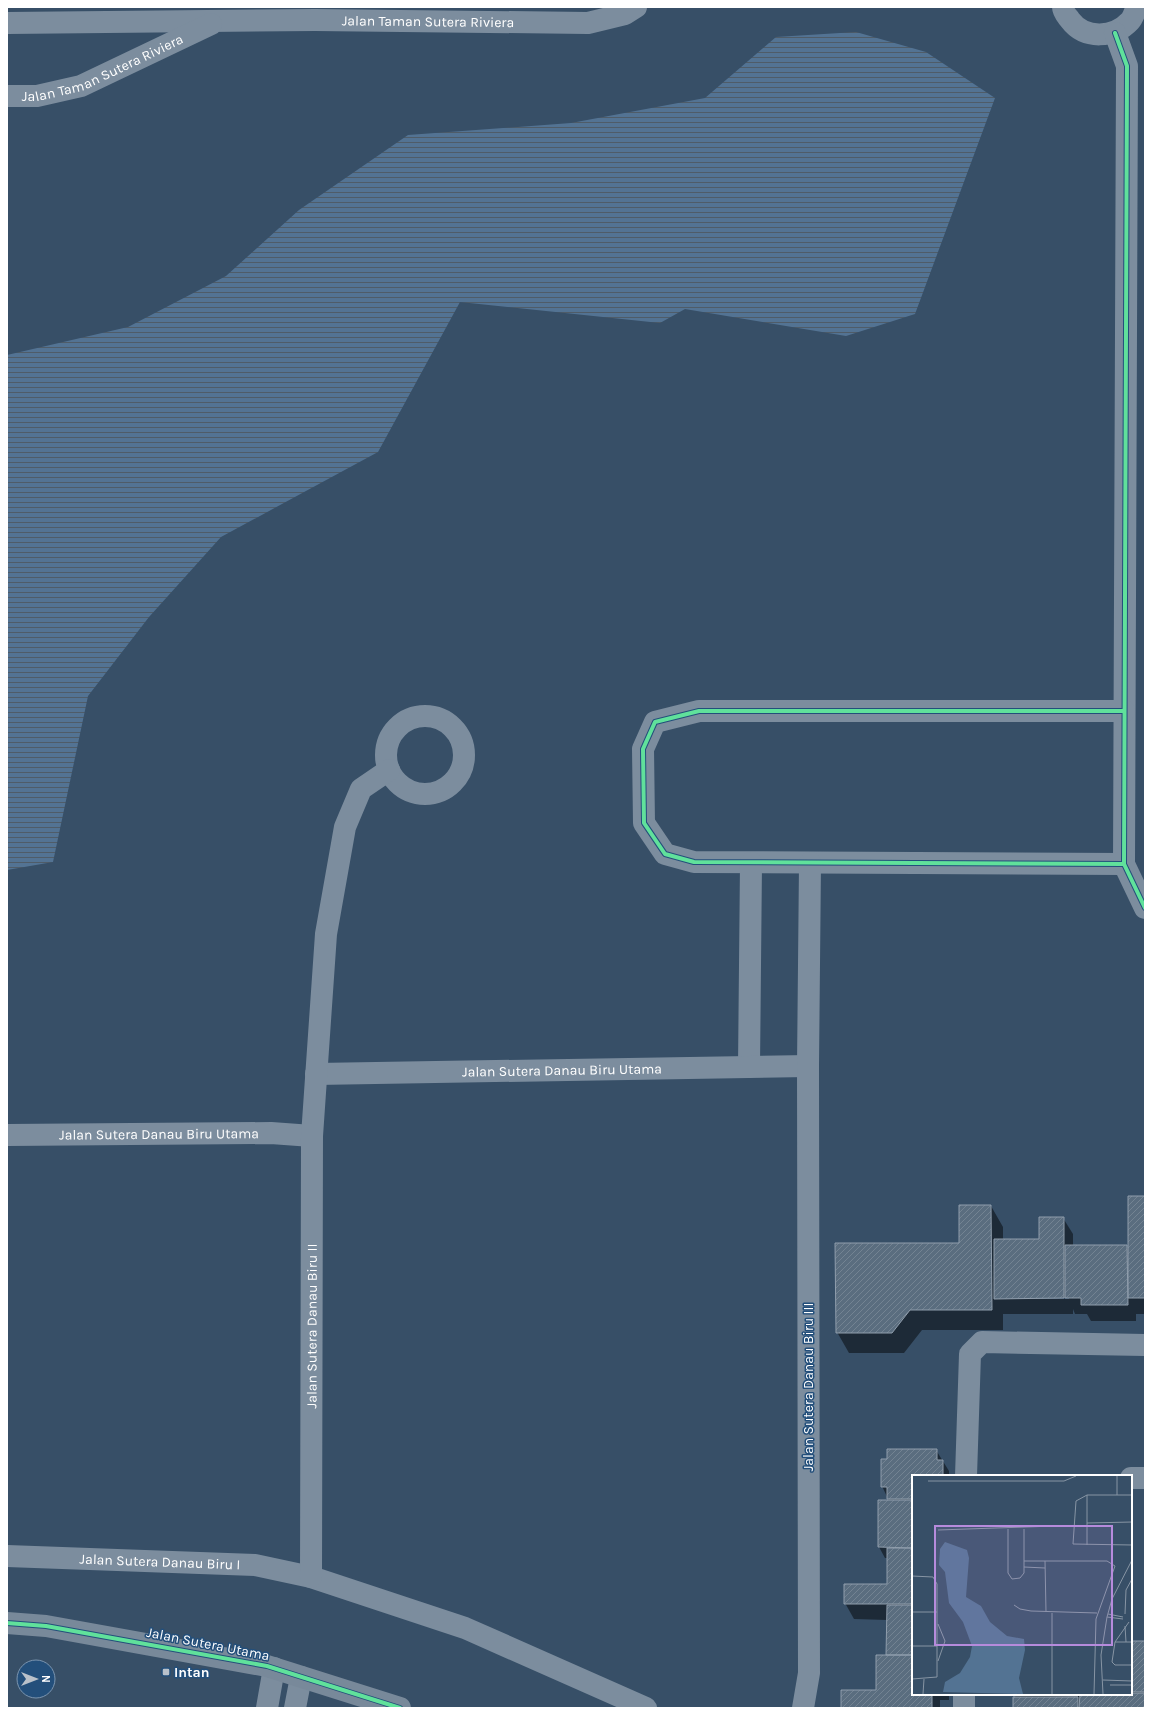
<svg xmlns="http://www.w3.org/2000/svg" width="1152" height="1715" viewBox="0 0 1152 1715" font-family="Karla,sans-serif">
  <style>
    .water { fill: url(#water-rules) }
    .shadow { fill: #0007; fill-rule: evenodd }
    .building { fill: url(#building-hatch); stroke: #909ead }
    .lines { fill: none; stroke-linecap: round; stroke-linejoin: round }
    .street { stroke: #7c8d9e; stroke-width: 22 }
    .secondary { stroke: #78899a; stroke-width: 22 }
    .cycleway-casing { stroke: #234f7b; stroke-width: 6 }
    .cycleway { stroke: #60e19b; stroke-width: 4 }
    .poi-dot { fill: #b9c1ca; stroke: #234f7b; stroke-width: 1.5 }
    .labels { text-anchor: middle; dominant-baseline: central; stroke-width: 3; stroke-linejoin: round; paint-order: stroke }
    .street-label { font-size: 14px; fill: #fff; stroke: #234f7b }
    .poi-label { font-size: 14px; font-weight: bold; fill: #fff; stroke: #234f7b; text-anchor: start }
    .inset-road { fill: none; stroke: #8795a4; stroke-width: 1 }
    .view { fill: #b68bdc; fill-opacity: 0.15; stroke: #b68bdc; stroke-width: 2 }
    .inset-edge { fill: none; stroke: #fff; stroke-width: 2 }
  </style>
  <defs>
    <pattern id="water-rules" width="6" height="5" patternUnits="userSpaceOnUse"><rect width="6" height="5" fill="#537393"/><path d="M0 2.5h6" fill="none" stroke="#4f5c68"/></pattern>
    <pattern id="building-hatch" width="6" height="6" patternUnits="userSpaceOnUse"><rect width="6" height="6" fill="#5a6d7f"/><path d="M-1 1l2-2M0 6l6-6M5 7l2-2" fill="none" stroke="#738392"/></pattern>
  </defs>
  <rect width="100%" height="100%" fill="#374f67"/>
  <path class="water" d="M856,32L926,52L995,98L915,314L846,336L685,309L660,323L460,302L378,452L221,537L149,617L88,696L53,862L7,870V355L128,327L226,276L299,210L408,135L571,123L705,98L776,37Z"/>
  <path class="shadow" d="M1145,1197V1314H1136V1321H1091L1087,1314H1075L1073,1309V1314H1003V1330H922L904,1353H849L837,1332L960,1244L991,1206L1003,1227V1240H1040L1063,1218L1073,1234V1246H1127L1129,1251ZM1003,1297H1069V1299H1003Z
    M936,1450L949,1471V1476H913V1694H949V1700H940V1708H842L877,1691L888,1656L887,1620L854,1619L845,1603L888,1585V1558H885L879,1547V1501H889L882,1486Z
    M1131,1642H1145V1708H1014L1016,1698L1014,1694H1131Z"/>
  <path class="building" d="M1128,1196H1145V1298H1128Z
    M959,1205H991L992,1310H910L892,1333H836L835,1243H959Z
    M1039,1217H1064V1298L994,1299V1239H1039Z
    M1065,1245H1127L1128,1305H1081V1298H1065Z
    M887,1449H937V1460H943V1476H913V1499H887V1487H881V1459H887Z
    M878,1500H913V1548L878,1547Z
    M887,1548H913V1604H844V1584H887Z
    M887,1605H913V1655H886Z
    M1131,1641H1145V1692H1131Z
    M876,1655H913V1694H932V1708H841V1690H876Z
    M1145,1693V1708H1079L1080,1694Z
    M1013,1694H1078V1696L1013,1695Z
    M1013,1697H1078V1708H1013Z"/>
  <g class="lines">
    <g class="street">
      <path d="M1063,7C1063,12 1067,16 1070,20C1085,40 1114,38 1130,21C1133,18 1135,11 1137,7"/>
      <path id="s1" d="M7,23L315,20L588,23L625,14L636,7"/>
      <path d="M1115,33L1127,66L1124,864L1145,908"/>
      <path id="s2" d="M7,96H37L81,86L211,24"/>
      <circle cx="425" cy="755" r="39"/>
      <path d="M1124,864L694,862L665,854L644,823L643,749L655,722L699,711H1124"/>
      <path d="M749,1067L751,863"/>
      <path id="s3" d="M316,1074L808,1066"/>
      <path id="s4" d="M7,1135L271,1133L312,1136"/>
      <path d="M966,1476L970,1354L982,1342L1145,1345"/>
      <path d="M1131,1478H1145"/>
      <path id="s5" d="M7,1556L255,1565L311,1577L465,1628L646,1708"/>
      <path id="s6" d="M311,1577L312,1136L326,934L345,827L361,789L389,770"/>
      <path d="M267,1708L274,1668"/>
      <path d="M295,1708L301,1677"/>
      <path d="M803,1708L809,1673L808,1066L810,863"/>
      <path d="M964,1708V1694"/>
    </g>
    <path class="secondary" d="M7,1623L46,1626L267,1666L400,1708"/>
    <defs>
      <path id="cycleway" d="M1115,33L1127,66L1124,864L1145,908
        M1124,864L694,862L665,854L644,823L643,749L655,722L699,711H1124
        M7,1623L46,1626L267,1666L400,1708"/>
    </defs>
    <use href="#cycleway" class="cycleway-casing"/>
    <use href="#cycleway" class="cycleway"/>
  </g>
  <rect class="poi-dot" x="162" y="1668" width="8" height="8" rx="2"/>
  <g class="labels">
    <g class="street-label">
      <text stroke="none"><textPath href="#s1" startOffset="421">Jalan Taman Sutera Riviera</textPath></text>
      <text stroke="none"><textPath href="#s2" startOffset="101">Jalan Taman Sutera Riviera</textPath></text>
      <text stroke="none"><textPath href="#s3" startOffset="246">Jalan Sutera Danau Biru Utama</textPath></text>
      <text stroke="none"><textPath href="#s4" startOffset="152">Jalan Sutera Danau Biru Utama</textPath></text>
      <text stroke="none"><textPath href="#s6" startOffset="251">Jalan Sutera Danau Biru II</textPath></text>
      <text transform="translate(808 1387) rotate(-90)">Jalan Sutera Danau Biru III</text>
      <text stroke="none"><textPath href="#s5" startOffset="153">Jalan Sutera Danau Biru I</textPath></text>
      <text transform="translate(208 1644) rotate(11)">Jalan Sutera Utama</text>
    </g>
    <g class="poi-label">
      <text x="174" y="1672">Intan</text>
    </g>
  </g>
  <g transform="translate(912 1475)">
    <rect width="220" height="220" fill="#374f67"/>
    <path d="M33,67L55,75L57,83L54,122L69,131L78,147L95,161L112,164L113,175L107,203L111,219L31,217L33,207L48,198L58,182L60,171L51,147L37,128L33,97L27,90L28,74Z" fill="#537393"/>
    <path class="inset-road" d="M16,6H152L164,1M205,20V1M220,20H175L164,26L161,69L220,70M175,48L220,47M96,54V98L100,104L108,103L112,98V54M26,55L143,51M175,70V20M112,86H195L203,91L184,144L182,219M133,86L134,137M112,92L133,93M0,101L21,102L25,109V202L0,204M102,130L108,134L119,136L185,138M0,137H25M196,139L211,142M213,139L214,115L220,104M195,142L211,144M217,147L203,167L200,187L203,190H220M213,151L214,167M203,167H220M0,171H25M26,186L33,166L26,149M191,205L220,206M198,210H220M11,219L12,204M140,219V138M191,219L189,180L195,142L200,124L220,85"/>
    <path class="view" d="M23,51H200V170H23Z"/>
    <rect width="220" height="220" class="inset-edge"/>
  </g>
  <rect width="1152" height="1715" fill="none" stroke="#ffffff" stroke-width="16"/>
  <g transform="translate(36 1679) rotate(90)"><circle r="19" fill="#234f7b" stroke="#7b95b0"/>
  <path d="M0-3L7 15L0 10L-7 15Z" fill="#b9c1ca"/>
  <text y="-6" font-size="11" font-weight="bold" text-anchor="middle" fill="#ffffff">N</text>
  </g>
</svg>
